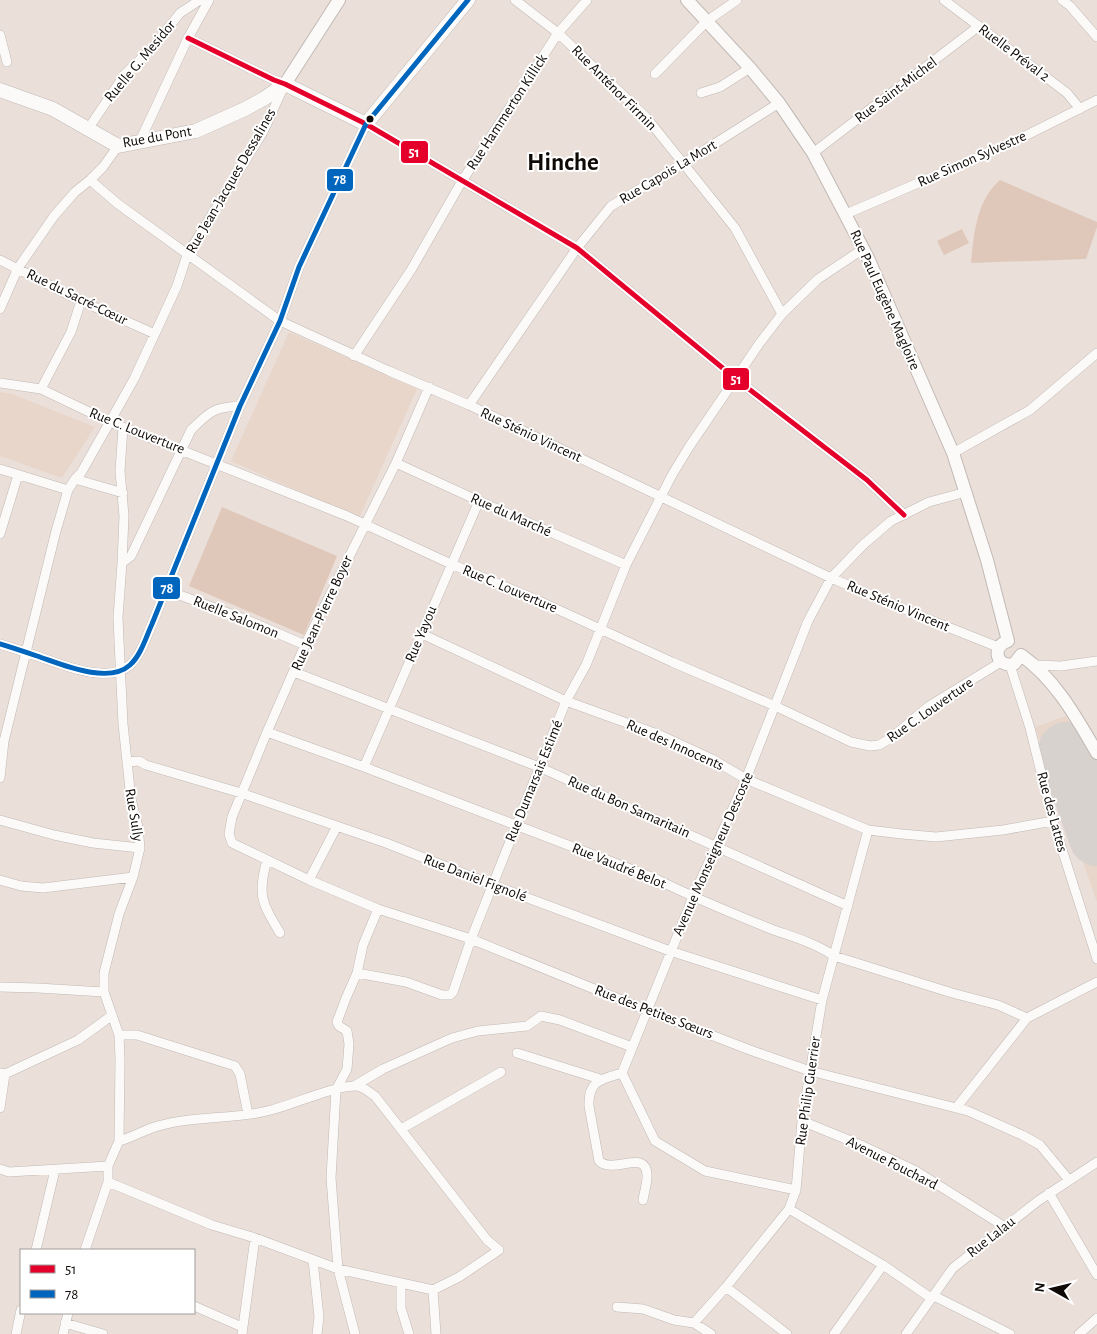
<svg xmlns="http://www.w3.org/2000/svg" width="1097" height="1334" viewBox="0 0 1097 1334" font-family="'Alegreya Sans',sans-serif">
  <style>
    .built { fill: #e9d6ca }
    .green { fill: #dfc8ba }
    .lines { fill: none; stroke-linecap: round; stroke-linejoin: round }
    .runway { stroke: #d8d2ce; stroke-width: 56 }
    .minor-casing { stroke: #c1b9b4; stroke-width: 10 }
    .secondary-casing { stroke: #c1b9b4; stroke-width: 14 }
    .primary-casing { stroke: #c1b9b4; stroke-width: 15 }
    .minor { stroke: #fcfaf9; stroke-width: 9 }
    .secondary { stroke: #fcfaf9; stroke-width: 12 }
    .primary { stroke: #fcfaf9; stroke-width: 14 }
    .bus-1-casing { stroke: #fff; stroke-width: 9 }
    .bus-2-casing { stroke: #fff; stroke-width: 9 }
    .bus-1 { stroke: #e4002b; stroke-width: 5 }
    .bus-2 { stroke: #0065bd; stroke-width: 5 }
    .bus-dot { fill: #100a07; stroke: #fff; stroke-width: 2 }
    .labels { text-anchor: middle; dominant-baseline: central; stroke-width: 4; stroke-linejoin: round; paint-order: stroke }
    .street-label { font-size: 15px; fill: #100a07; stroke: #fff }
    .town-label { font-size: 25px; font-weight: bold; fill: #100a07; stroke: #fff }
    .line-badge { stroke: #fff; stroke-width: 2 }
    .badge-label { font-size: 14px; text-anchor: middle; font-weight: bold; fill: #fff }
  </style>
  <rect width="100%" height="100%" fill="#eadfd9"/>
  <path class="built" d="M289,332L417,389L359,518L231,461Z
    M0,392L12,394L95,427L62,478L0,456Z
    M1066,716L1097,769V902L1035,727Z"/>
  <path class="green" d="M1000,180L1097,222V227L1086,259L971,263C974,234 976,201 1000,180Z
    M962,229L969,243L944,255L937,241Z
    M222,507L337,556L304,635L189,586Z"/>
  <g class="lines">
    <path class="runway" d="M1066,750L1097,838"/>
    <defs>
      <path id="minor" d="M515,0L558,33L646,117L735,228L782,314
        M944,0L1067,93L1080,109
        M1062,0L1070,6L1097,37
        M0,35L7,62
        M655,74L707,21L737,0
        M701,93L720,87L750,68
        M88,129L125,74L153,47L180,13L200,0
        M139,143L188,38L209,0
        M813,153L979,26
        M90,180L118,204L280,321L389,371L469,405L831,578L930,620L998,647
        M846,214L1011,143L1097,100
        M0,260L81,301L155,334
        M0,309L18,268L54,216L75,192L90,180L103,167L118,146
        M354,356L411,270L462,181L558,33L587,0
        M0,383L41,389L110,422L347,516L451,564L537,600L672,662L775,706L851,742L870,746L879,745L891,738L929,706L1001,662
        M429,387L396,463L305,645L267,732L232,817L229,834L232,843L309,880L378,909L471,939L646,1010L750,1050L810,1071L968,1111L1022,1135L1040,1145L1069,1180
        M41,389L71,332L81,301
        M469,405L577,248L611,206L684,163L779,103
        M953,453L1030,410L1097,353
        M396,463L479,501L626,565
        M0,469L68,490
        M75,479L123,493
        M0,534L18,475
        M122,563L131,556L191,430C209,412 214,407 240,406
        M166,590L247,620L305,645
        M422,634L566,701L660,735L712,759L746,779L868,830L902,834L936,837L1003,830L1053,821
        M0,644C13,648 25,652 37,656C61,664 108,685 130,665C141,655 146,637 152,624L240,406L280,321L299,267L366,124L577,248L736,379L867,480L904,515
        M1010,665L1030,728L1053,821L1097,959
        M1035,665L1061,666L1097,661
        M294,672L539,767L848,906
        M267,732L364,767L654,878C692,897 731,913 771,929C793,937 815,943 834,956L952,993L998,1005L1027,1018
        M127,762L139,761L146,765L241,793L386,843L493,885L670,951L822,1000
        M364,767L479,501
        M0,778L4,741L56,531L68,490L75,479L81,473L134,379L177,286L187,255L263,132L285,84L274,80L188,38
        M0,820L54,835L93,843L140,848
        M267,860C257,895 262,903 280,933
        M0,880L21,886L43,888L133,877
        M309,880L337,826
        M357,973L363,945L378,909
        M0,987L38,988L104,992
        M119,1035H137L235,1066L240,1074L248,1114
        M517,1053L600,1079
        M0,1073L5,1074L78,1040L111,1016
        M622,1073C601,1079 588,1081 589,1106L599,1161C614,1175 648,1147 647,1177C647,1184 644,1193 643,1200
        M354,1086L383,1069L452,1038L478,1031L527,1026L541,1016L560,1020L632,1047
        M0,1108L5,1074
        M956,1108L1027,1018L1097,982
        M802,1121L863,1146L916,1171L1005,1227
        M401,1129L501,1072
        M119,1141C134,1137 147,1128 162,1125C197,1115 236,1120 271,1110C295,1104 333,1086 356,1086C363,1086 369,1092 375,1096L487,1240L499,1250L459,1277L433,1290L436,1334
        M0,1169L9,1172L108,1166
        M108,1182L212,1225L255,1238L338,1269L433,1290
        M796,1190L705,1171L655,1141L622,1073L693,897L746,779L808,621L831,578L864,544L891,521L929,502L966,492
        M1049,1193L1097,1275
        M789,1209L883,1265L931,1298
        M36,1250L55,1170
        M85,1250L108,1182V1166L119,1141L120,1059L119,1035L104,992V973L119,914L133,877L140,848L138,827L131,799L123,724L119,641L118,617L122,563L124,516L120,471L123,427
        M313,1260L319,1317L317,1334
        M401,1283V1308L409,1334
        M726,1287L787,1334
        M934,1296L1010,1334
        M194,1306L242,1327
        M617,1307L643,1309L674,1320L694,1323L711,1334
        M65,1323L103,1334
        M694,1323L726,1287L789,1209L796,1190L802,1121L822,1000L868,830
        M16,1334L21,1310
        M63,1334L68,1313
        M242,1334L255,1238
        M355,1334L338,1269L331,1178L336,1090L347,1069L349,1044L347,1031L339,1026L337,1022L346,998L357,973L406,982L442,995H450L453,992L471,939L566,701L586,665L626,565L672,475L689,447L759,344L782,314L818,279L863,249
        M834,1334L883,1265
        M906,1334L953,1268L1038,1201L1097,1162
        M1079,1334L1097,1318"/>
      <path id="secondary" d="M687,0L750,68L779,103L813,153L868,258L953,453L987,560L1008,641
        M285,84L339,0
        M1008,641C991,646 996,668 1014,664L1021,655
        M1021,655C1056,680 1076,717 1097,753"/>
      <path id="primary" d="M0,90L53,109L118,146L196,131L245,109L265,98L285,84L366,124L468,0"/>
    </defs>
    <use href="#minor" class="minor-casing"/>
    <use href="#secondary" class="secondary-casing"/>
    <use href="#primary" class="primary-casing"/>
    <use href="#minor" class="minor"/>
    <use href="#secondary" class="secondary"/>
    <use href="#primary" class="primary"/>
    <defs>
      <path id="bus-1" d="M188,38L274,80L285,84L366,124L577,248L736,379L867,480L904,515"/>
      <path id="bus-2" d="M0,644C13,648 25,652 37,656C61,664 108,685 130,665C141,655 146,637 152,624L240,406L280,321L299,267L366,124L468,0"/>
    </defs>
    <use href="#bus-1" class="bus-1-casing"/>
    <use href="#bus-2" class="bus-2-casing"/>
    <use href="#bus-1" class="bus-1"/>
    <use href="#bus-2" class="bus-2"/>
  </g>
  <circle class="bus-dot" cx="370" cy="119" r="4.5"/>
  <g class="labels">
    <g class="street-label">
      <text transform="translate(1014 53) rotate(37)">Ruelle Préval 2</text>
      <text transform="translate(140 61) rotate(-50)">Ruelle G. Mesidor</text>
      <text transform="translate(614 88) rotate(45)">Rue Anténor Firmin</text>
      <text transform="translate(896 90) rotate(-37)">Rue Saint-Michel</text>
      <text transform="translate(507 112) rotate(-57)">Rue Hammerton Killick</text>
      <text transform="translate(157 137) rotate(-10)">Rue du Pont</text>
      <text transform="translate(972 159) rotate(-24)">Rue Simon Sylvestre</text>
      <text transform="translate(668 172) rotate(-31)">Rue Capois La Mort</text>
      <text transform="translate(231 181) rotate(-60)">Rue Jean-Jacques Dessalines</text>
      <text transform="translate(77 297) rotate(26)">Rue du Sacré-Cœur</text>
      <text transform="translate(885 300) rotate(66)">Rue Paul Eugène Magloire</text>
      <text transform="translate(137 431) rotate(22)">Rue C. Louverture</text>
      <text transform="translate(531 435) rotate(25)">Rue Sténio Vincent</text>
      <text transform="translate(511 515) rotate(24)">Rue du Marché</text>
      <text transform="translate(510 589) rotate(23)">Rue C. Louverture</text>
      <text transform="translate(898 606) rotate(23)">Rue Sténio Vincent</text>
      <text transform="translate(322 613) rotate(-65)">Rue Jean-Pierre Boyer</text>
      <text transform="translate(236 617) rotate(22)">Ruelle Salomon</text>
      <text transform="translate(421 634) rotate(-67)">Rue Yayou</text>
      <text transform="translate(930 710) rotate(-35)">Rue C. Louverture</text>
      <text transform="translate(675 745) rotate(24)">Rue des Innocents</text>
      <text transform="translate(534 781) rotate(-68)">Rue Dumarsais Estimé</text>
      <text transform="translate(629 807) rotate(24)">Rue du Bon Samaritain</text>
      <text transform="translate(1052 812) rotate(75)">Rue des Lattes</text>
      <text transform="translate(134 815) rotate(81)">Rue Sully</text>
      <text transform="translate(713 854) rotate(-66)">Avenue Monseigneur Descoste</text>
      <text transform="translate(619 866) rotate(22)">Rue Vaudré Belot</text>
      <text transform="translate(475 878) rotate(21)">Rue Daniel Fignolé</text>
      <text transform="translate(654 1012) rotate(21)">Rue des Petites Sœurs</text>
      <text transform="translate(808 1091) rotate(-82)">Rue Philip Guerrier</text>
      <text transform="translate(892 1163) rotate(27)">Avenue Fouchard</text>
      <text transform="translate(991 1237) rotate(-38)">Rue Lalau</text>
    </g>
    <g class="town-label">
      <text x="563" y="162">Hinche</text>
    </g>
  </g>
  <g class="line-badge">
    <rect x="400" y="140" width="29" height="24" rx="5" fill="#e4002b"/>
    <rect x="326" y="168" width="28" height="24" rx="5" fill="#0065bd"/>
    <rect x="722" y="367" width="28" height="24" rx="5" fill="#e4002b"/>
    <rect x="152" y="576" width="29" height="24" rx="5" fill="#0065bd"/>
  </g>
  <g class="badge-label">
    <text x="414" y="157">51</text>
    <text x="340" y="184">78</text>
    <text x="736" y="384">51</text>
    <text x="167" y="593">78</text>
  </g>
  <rect x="20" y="1249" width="175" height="65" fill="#ffffff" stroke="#9f9d9c"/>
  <rect x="30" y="1265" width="25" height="8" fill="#e4002b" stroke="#9f9d9c"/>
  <text x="65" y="1274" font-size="15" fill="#100a07">51</text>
  <rect x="30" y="1290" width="25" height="8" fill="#0065bd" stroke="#9f9d9c"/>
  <text x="65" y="1299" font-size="15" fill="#100a07">78</text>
  <g transform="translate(1052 1289) rotate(278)" stroke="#ffffff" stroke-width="4" paint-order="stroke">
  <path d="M0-4L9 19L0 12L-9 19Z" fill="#100a07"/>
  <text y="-8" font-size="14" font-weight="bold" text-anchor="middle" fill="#100a07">N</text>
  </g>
</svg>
